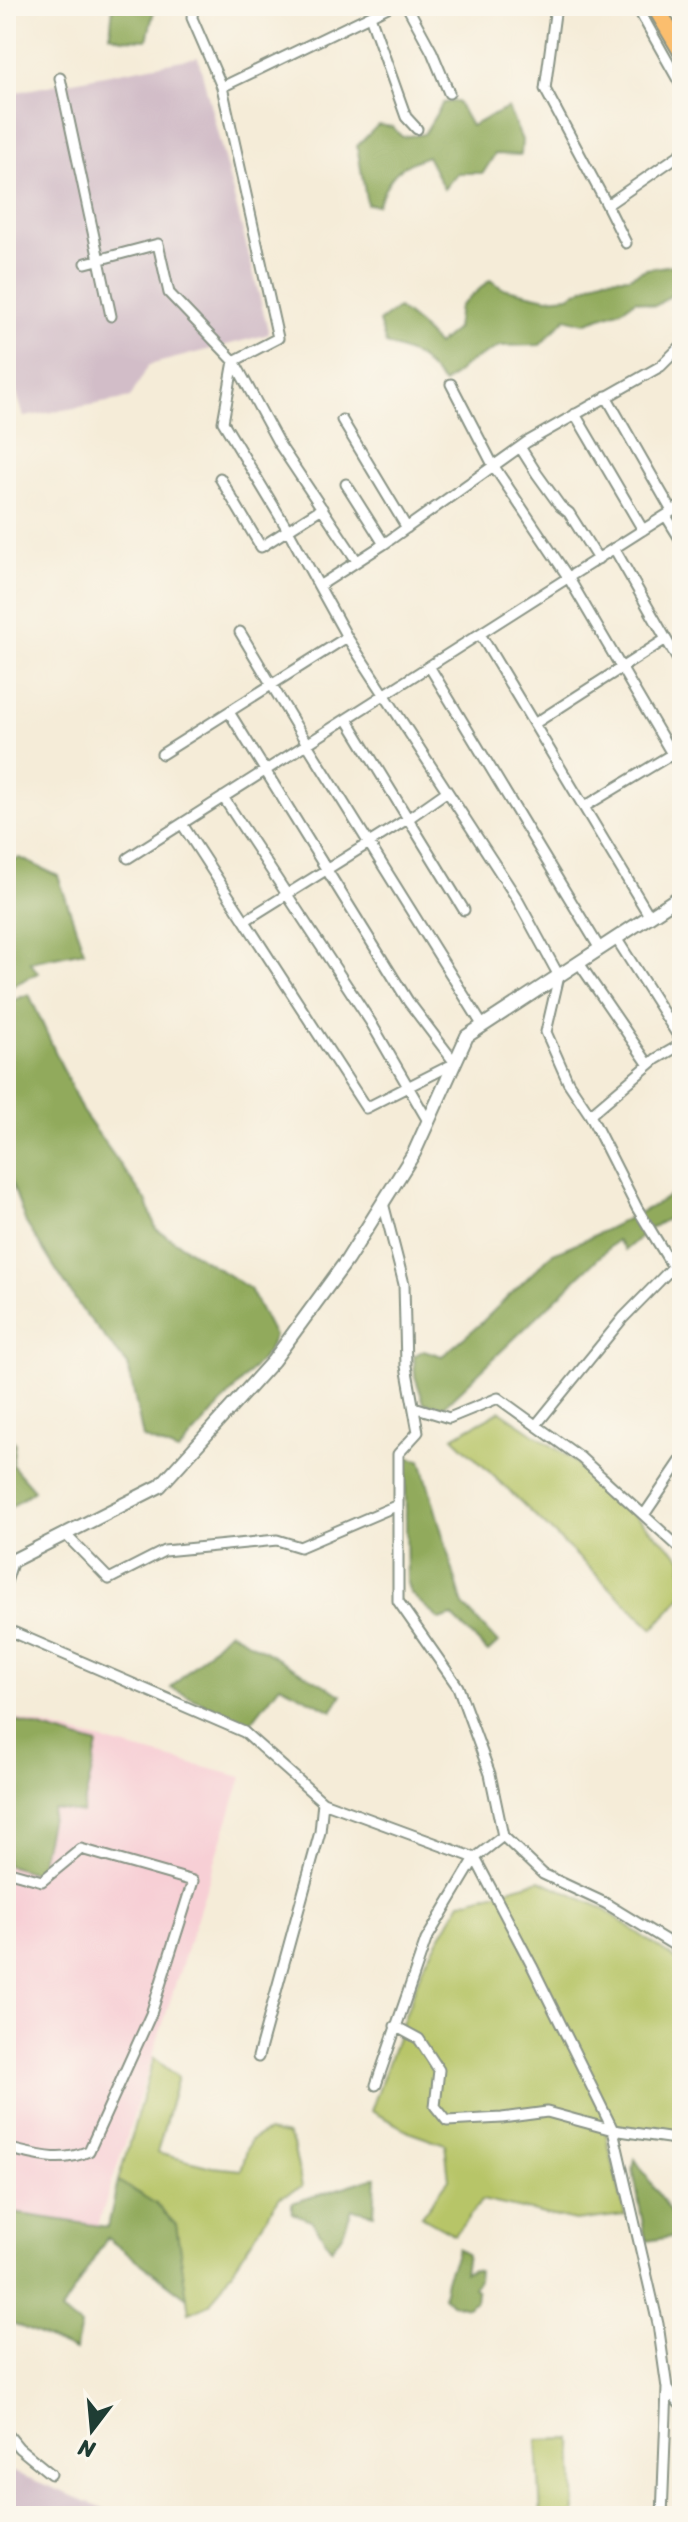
<svg xmlns="http://www.w3.org/2000/svg" width="688" height="2522" viewBox="0 0 688 2522" font-family="Sriracha,sans-serif">
  <style>
    .built { fill: #f7cfd5 }
    .industrial { fill: #d2bdc8 }
    .green { fill: #b7c568; stroke: #6b814e; stroke-width: 2 }
    .forest { fill: #91aa5c; stroke: #587448; stroke-width: 2 }
    .lines { fill: none; stroke-linecap: round; stroke-linejoin: round }
    .minor-casing { stroke: #8a9486; stroke-width: 13 }
    .tertiary-casing { stroke: #8a9486; stroke-width: 16 }
    .trunk-casing { stroke: #8a9486; stroke-width: 20 }
    .minor { stroke: #fff; stroke-width: 9 }
    .tertiary { stroke: #fff; stroke-width: 12 }
    .trunk { stroke: #fbbe6e; stroke-width: 16 }
  </style>
  <rect width="100%" height="100%" fill="#fbf7ec"/>
  <filter id="ink" filterUnits="userSpaceOnUse"><feTurbulence type="fractalNoise" baseFrequency=".0125" numOctaves="2"/><feDisplacementMap in="SourceGraphic" scale="16" xChannelSelector="R" yChannelSelector="G"/><feConvolveMatrix kernelMatrix="1 2 1 2 8 2 1 2 1" color-interpolation-filters="sRGB"/></filter>
  <filter id="wash" filterUnits="userSpaceOnUse"><feTurbulence type="fractalNoise" baseFrequency=".006" numOctaves="4" result="noise"/><feDisplacementMap in="SourceGraphic" scale="32" xChannelSelector="R" yChannelSelector="G"/><feGaussianBlur stdDeviation="1.8" result="paint"/><feColorMatrix in="noise" values="0 0 0 0 0 0 0 0 0 0 0 0 0 0 0 0 0 1.4 0 .05"/><feComposite in="paint" operator="in"/></filter>
  <g filter="url(#wash)">
    <rect width="100%" height="100%" fill="#f5ecd8"/>
    <path class="built" d="M6,1716L242,1777L95,2235L6,2220Z"/>
    <path class="industrial" d="M198,57L269,334L149,365L130,398L24,417L6,359V94Z
      M6,2469L123,2516H6Z"/>
    <path class="green" d="M500,1411L573,1460L682,1558V1596L653,1629L453,1437Z
      M540,1880L602,1908L682,1964V2137L606,2134L625,2215L575,2221L482,2200L455,2235L421,2216L449,2179L445,2144L411,2132L371,2111L422,1968L461,1902Z
      M154,2058L178,2077L157,2153L212,2167L241,2170L250,2140L268,2131L287,2135L293,2144L302,2187L280,2197L210,2304L189,2313L176,2225L156,2204L118,2181Z
      M572,2439L575,2516H541L537,2440Z"/>
    <path class="forest" d="M113,6H155L147,40L122,39L110,35Z
      M457,101L471,126L508,108L522,140L521,155L495,154L483,173H457L444,189L427,156C394,168 392,174 377,205L367,204L357,146L378,125L393,127L402,137L424,134L443,103Z
      M682,264C682,291 677,292 655,306L636,300L621,310L584,323L566,318L540,345L500,346L468,363L444,384L419,357L386,344L379,322L398,308L420,326L437,345L456,329L459,307L490,280L502,288L547,298L569,296L603,278L629,277L646,269Z
      M20,858L58,876L84,951L30,962L38,973L8,988L12,1001L29,994L82,1111L147,1202L156,1229L250,1289L274,1336L267,1353L178,1452L143,1438L128,1365L82,1310L26,1223L6,1167V861Z
      M682,1187V1210L650,1229L625,1250L617,1240L444,1406L424,1403L415,1376L414,1356L424,1350L442,1356L479,1325L553,1253L593,1236L655,1205Z
      M6,1437L15,1442L12,1465L34,1490L6,1511Z
      M405,1457L421,1460L463,1605L498,1643L488,1652L452,1616L440,1620L410,1593L407,1583Z
      M229,1631L342,1695L332,1711L280,1685L249,1725L171,1688Z
      M6,1718L98,1745L82,1813L53,1809L38,1874L6,1865Z
      M635,2159L670,2212L678,2236L646,2241L633,2169Z
      M376,2177L374,2214L352,2209L343,2233L332,2249L311,2220L292,2213V2203Z
      M118,2181L156,2204L176,2225L187,2298L107,2238L61,2311L81,2326L75,2351L6,2320V2212L108,2227Z
      M458,2248L467,2255L464,2272L472,2269L479,2270L478,2279L473,2287L477,2291L476,2301L467,2307L451,2303L443,2296L446,2279Z"/>
  </g>
  <g filter="url(#ink)">
    <g class="lines">
      <defs>
        <path id="minor" d="M193,6L192,18L222,87
          M407,6L432,52L449,93
          M556,6L545,89L607,205L682,153
          M641,14L682,87
          M370,16L406,117L417,129
          M60,78L111,316
          M607,205L626,243
          M86,263L158,244L169,293L234,361L278,338L222,87L390,6
          M234,361L223,422L288,530L347,637
          M234,361L279,444L357,561
          M451,384L493,465L568,577L682,771
          M606,396L672,511
          M575,414L643,530
          M342,420L407,528
          M520,447L537,474L560,506L569,513L598,559
          M220,478L261,547L322,508
          M346,484L384,544
          M666,516L682,542
          M614,548L682,667
          M319,586L384,544L527,442L661,366L682,345
          M240,632L307,744L483,1026
          M480,634L650,917
          M429,666L600,949
          M347,719L464,910
          M534,724L666,639
          M162,754L347,637L516,897L559,976L546,1032L568,1082L590,1115L637,1208L673,1267L682,1286
          M223,797L370,1021L428,1121
          M584,807L682,748
          M182,824L366,1108L455,1063L408,1001L229,712
          M128,858L682,505
          M246,920L409,818L446,792
          M616,938L682,1042
          M579,963L649,1065
          M590,1115L656,1059L682,1044
          M383,1203L404,1284L406,1366L418,1432L398,1454V1601L458,1687L490,1774L503,1836L475,1858L532,1966L613,2130L658,2324L667,2388L682,2407
          M414,1407L449,1418L498,1398L581,1458L682,1550
          M536,1425L623,1318L673,1267L682,1270
          M644,1515L682,1459
          M65,1534L109,1579L164,1551L277,1540L300,1547L398,1505
          M6,1582L13,1560
          M6,1629L244,1732L323,1802L320,1832L258,2057
          M323,1802L475,1858L426,1940L376,2085
          M503,1836L543,1874L605,1903L682,1950
          M6,1871L42,1881L81,1849L193,1881L151,2014L89,2151C59,2164 37,2155 6,2148
          M395,2026L419,2039L439,2070L435,2106L447,2121L502,2118L547,2112L613,2130L682,2140
          M6,2432L19,2448L51,2474
          M662,2516L667,2388"/>
        <path id="tertiary" d="M6,1564L160,1486L273,1361L347,1260L414,1153L467,1036L682,895"/>
        <path id="trunk" d="M655,6L682,52"/>
      </defs>
      <use href="#minor" class="minor-casing"/>
      <use href="#tertiary" class="tertiary-casing"/>
      <use href="#trunk" class="trunk-casing"/>
      <use href="#minor" class="minor"/>
      <use href="#tertiary" class="tertiary"/>
      <use href="#trunk" class="trunk"/>
    </g>
  </g>
  <rect width="688" height="2522" fill="none" stroke="#fbf7ec" stroke-width="32"/>
  <g transform="translate(92 2430) rotate(196)" stroke="#fbf7ec" stroke-width="6" paint-order="stroke">
  <path d="M0-6L14 30L0 20L-14 30Z" fill="#1f3d34"/>
  <text y="-12" font-size="22" font-weight="bold" text-anchor="middle" fill="#1f3d34">N</text>
  </g>
</svg>
